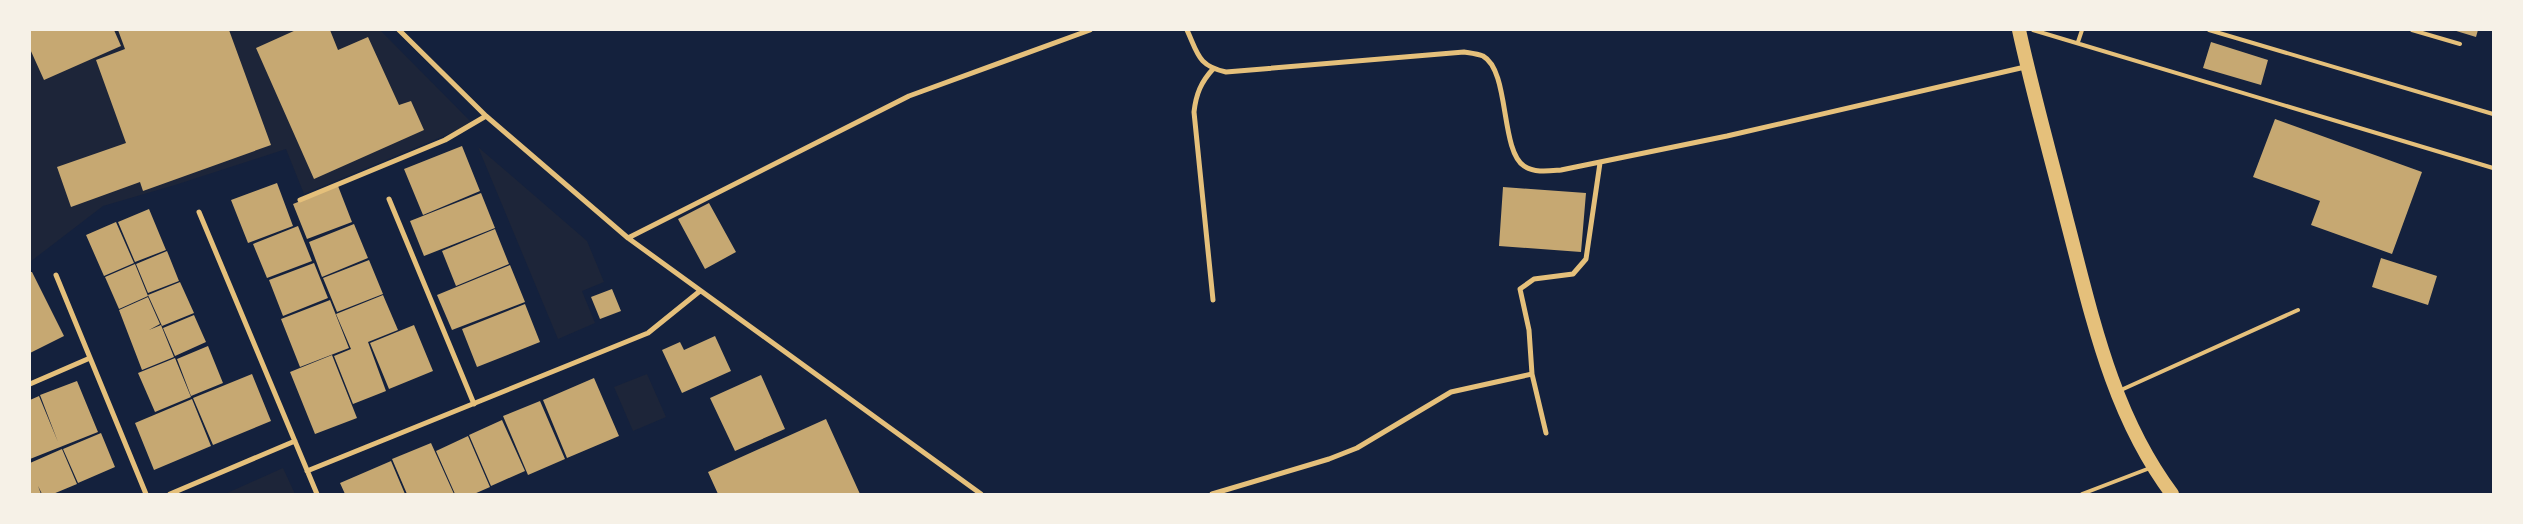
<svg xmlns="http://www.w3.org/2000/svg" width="2523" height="524" viewBox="0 0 2523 524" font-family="Barlow,sans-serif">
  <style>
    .green { fill: #1d2539 }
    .building { fill: #c6a872 }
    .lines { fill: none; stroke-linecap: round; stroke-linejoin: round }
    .service { stroke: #e5c07b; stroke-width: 4 }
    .minor { stroke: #e5c07b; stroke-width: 5 }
    .trunk { stroke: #e5c07b; stroke-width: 14 }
  </style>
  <rect width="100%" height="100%" fill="#14213d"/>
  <path class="green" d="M30,30H380L473,124L304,194L286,149L175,185L103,206L30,262Z
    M478,147L587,241L604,282L582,291L595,323L558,339Z
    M647,374L666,417L633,431L614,387Z
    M283,468L295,494H225Z"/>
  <path class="building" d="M30,30H114L121,46L44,80L30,49Z
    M118,30H229L271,145L143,191L140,182L71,207L57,167L126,143L96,60L125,49Z
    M296,30H330L338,50L368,37L399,105L411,101L424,130L314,179L256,48Z
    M2453,30H2478L2476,37Z
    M2211,42L2268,60L2261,85L2203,68Z
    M2275,119L2422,172L2392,254L2311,225L2320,201L2253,177Z
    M462,146L480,191L423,215L404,169Z
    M277,183L293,226L248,243L231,200Z
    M338,186L352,222L307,239L293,204Z
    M1503,187L1586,193L1581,252L1499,246Z
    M481,193L495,228L424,256L410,221Z
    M709,203L736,252L705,269L678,219Z
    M149,209L166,250L135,262L118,222Z
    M116,222L134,263L104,276L86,235Z
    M354,224L368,258L322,277L309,242Z
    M298,226L312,261L267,278L253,244Z
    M495,229L509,264L456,286L442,251Z
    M167,251L179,281L148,293L136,264Z
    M2381,258L2437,276L2428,305L2372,287Z
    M369,260L383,294L337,312L323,278Z
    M314,263L328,298L283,316L269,280Z
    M135,264L148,296L119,309L105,277Z
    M510,265L525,302L452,330L437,295Z
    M30,272H32L64,336L30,353Z
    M180,282L194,313L162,326L148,295Z
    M612,289L621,311L600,319L591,297Z
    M383,295L398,330L368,342L386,391L353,404L334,356L351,349L336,314Z
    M148,297L160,324L149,330L161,325L174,357L142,370L119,310Z
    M330,300L349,348L300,367L281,319Z
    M525,304L540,342L477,367L462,329Z
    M194,315L206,342L175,356L163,328Z
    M414,325L433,371L389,389L370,343Z
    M715,336L731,371L682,393L662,350L680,342L684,350Z
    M208,346L223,383L191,396L177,359Z
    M332,355L357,418L315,434L290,372Z
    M175,358L191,397L155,412L138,373Z
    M252,374L271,421L213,445L193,398Z
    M761,375L785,429L735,451L710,398Z
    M594,378L619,436L567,458L543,400Z
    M77,381L98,432L30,459V400L39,396L58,442L40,395Z
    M192,399L211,446L154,470L135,423Z
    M540,401L565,459L528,475L503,416Z
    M826,419L860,494H718L708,472Z
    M502,420L525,471L491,486L469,435Z
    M101,433L115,467L78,483L63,449Z
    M468,436L490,487L474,494H455L436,451Z
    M431,443L454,494H407L392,459Z
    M62,449L77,484L53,494H42L38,486L41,494H30V463Z
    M391,461L405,494H345L340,483Z"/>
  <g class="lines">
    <path class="service" d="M2033,30L2493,168
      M2209,30L2493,114
      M2412,30L2460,44
      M2078,42L2082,30
      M2121,390L2298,310
      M2082,494L2150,468"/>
    <path class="minor" d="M399,30L486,116L628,238L981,494
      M1187,30C1198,54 1198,66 1226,72L1464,52C1470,53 1478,54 1483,56C1510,71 1500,150 1524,166C1535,173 1548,171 1561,170L1727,136L2025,67
      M389,199L474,404
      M300,200L445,140L486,116
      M199,212L317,494
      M628,238L909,96L1090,30
      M56,275L146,494
      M1213,300L1194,112C1196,94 1201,82 1213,69
      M1532,374L1546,433
      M30,384L90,358
      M307,471L648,333L700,291
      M170,494L295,441
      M1212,494L1329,459L1357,448L1451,392L1532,374L1529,330L1520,289L1534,279L1573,274L1586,259L1600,163"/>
    <path class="trunk" d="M2019,30C2033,94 2051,157 2067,221C2092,316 2112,414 2172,494"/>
  </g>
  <rect width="2523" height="524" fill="none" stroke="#f6f1e7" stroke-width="62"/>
</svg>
